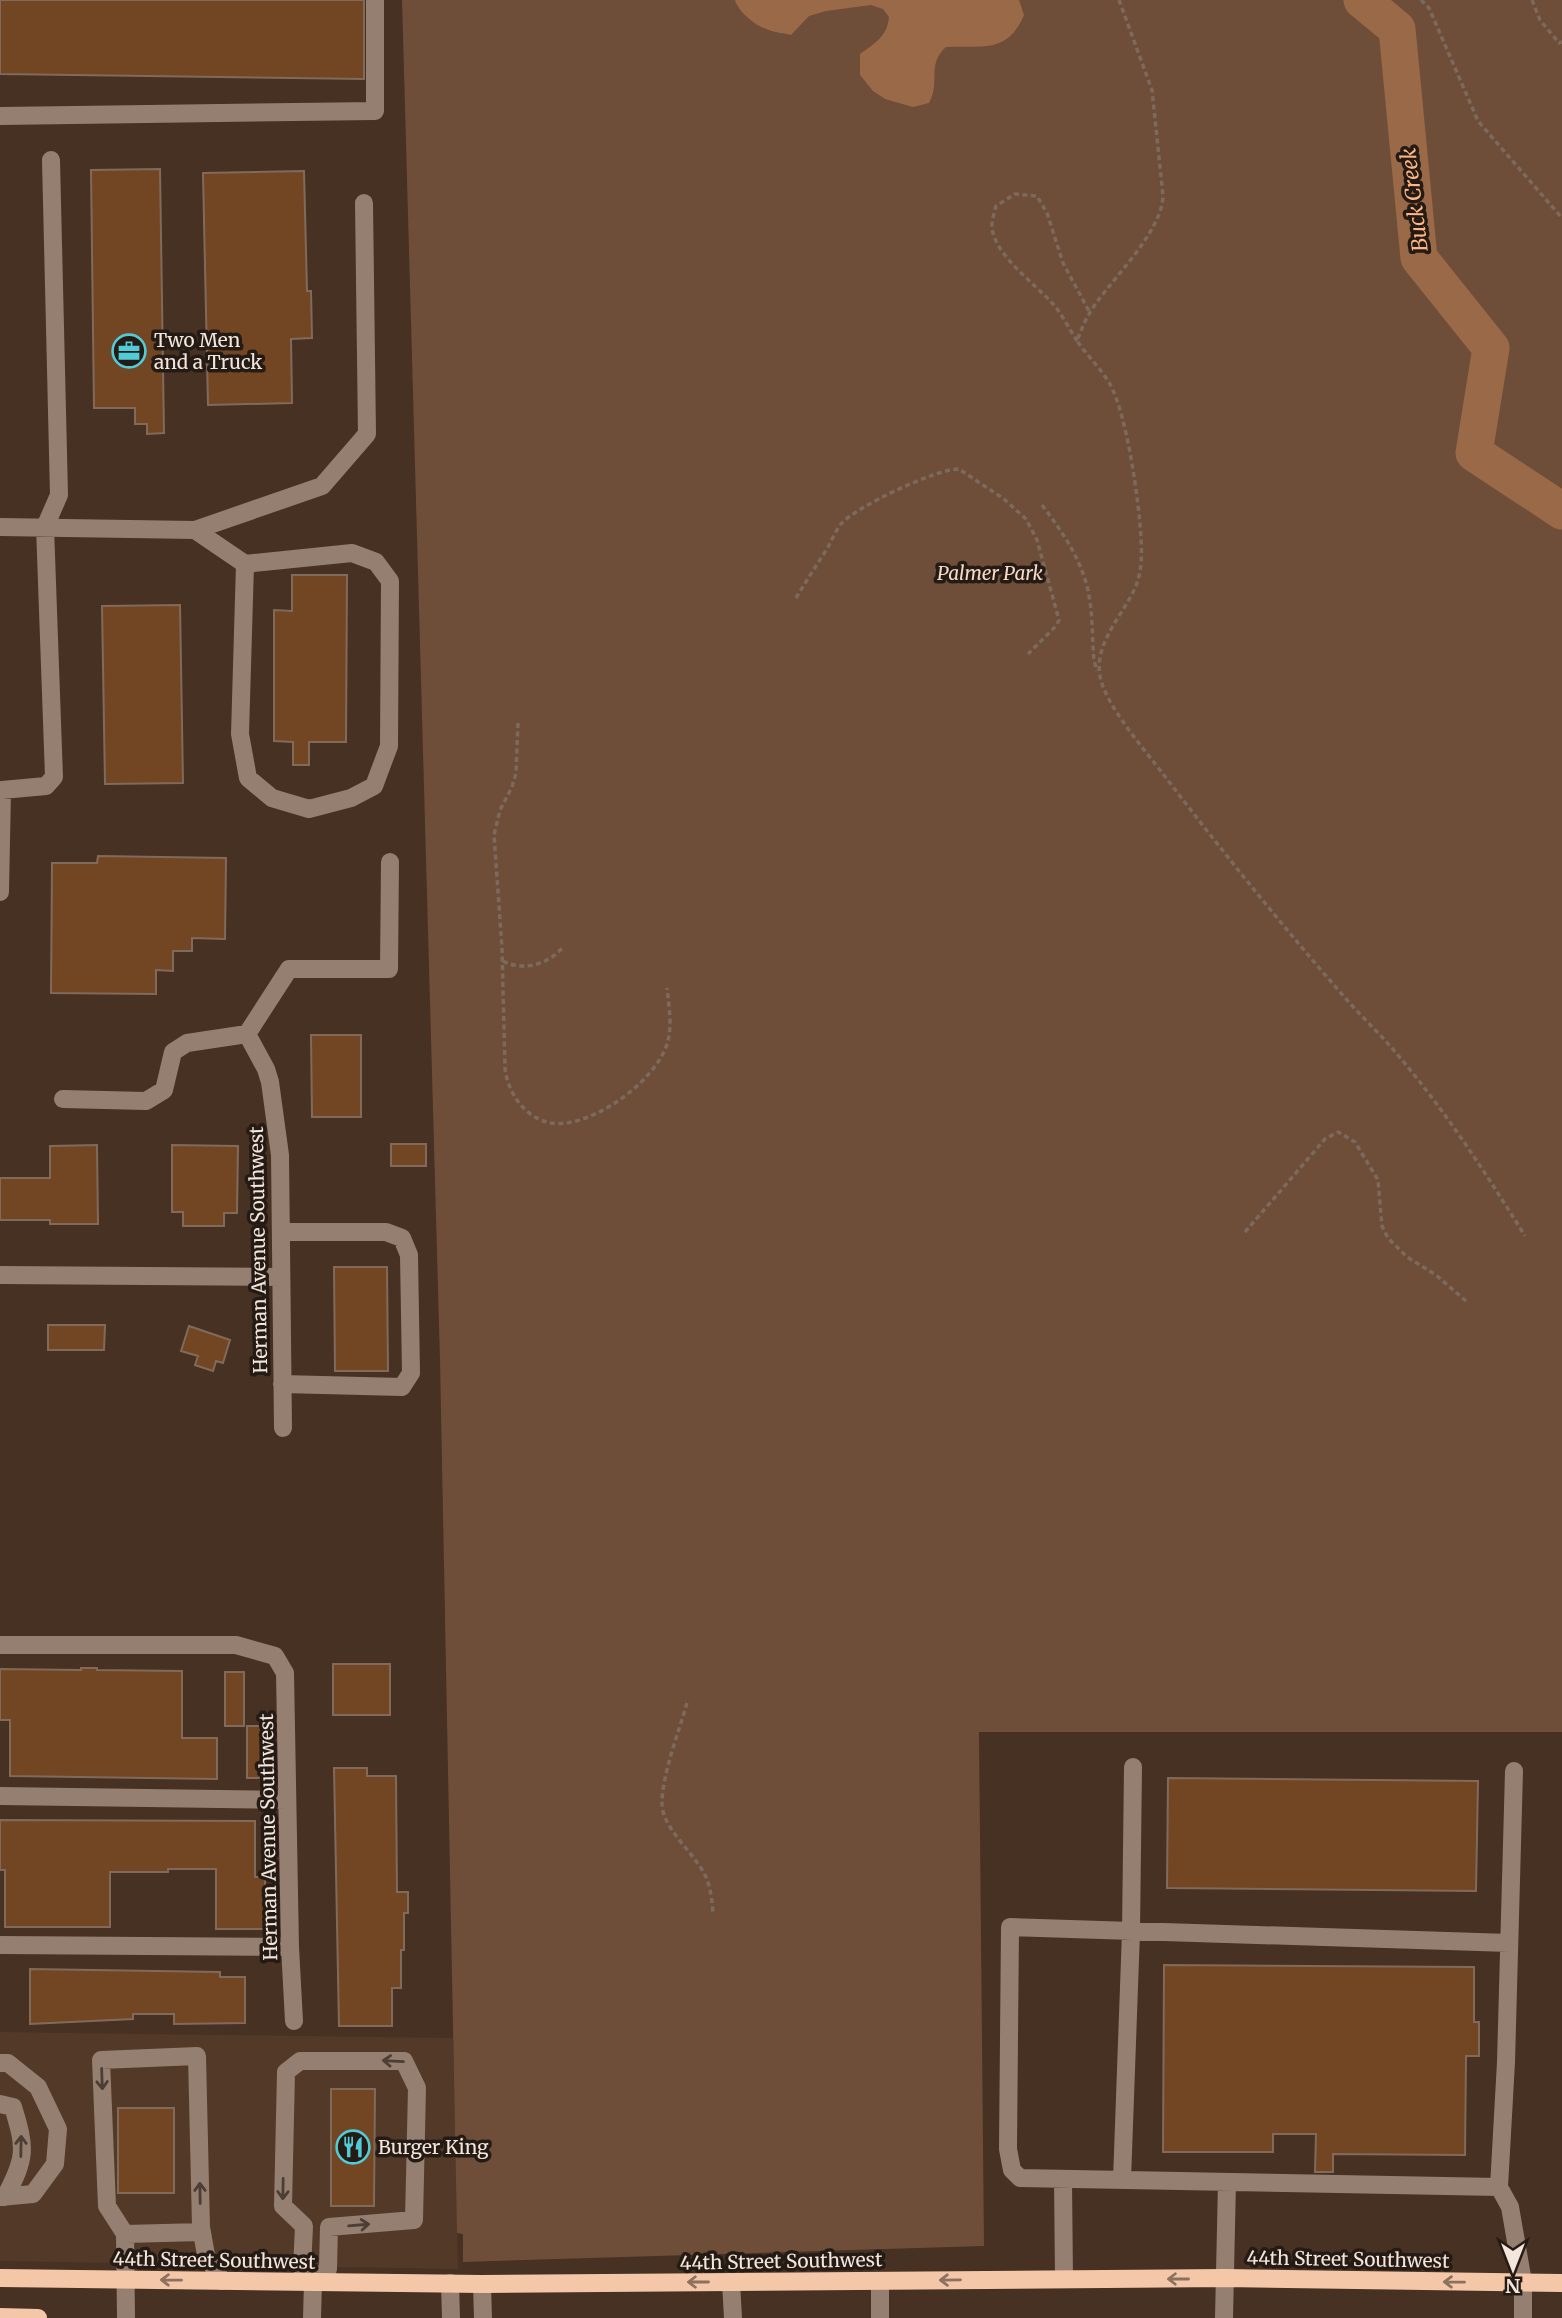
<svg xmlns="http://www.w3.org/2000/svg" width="1562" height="2318" viewBox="0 0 1562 2318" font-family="Merriweather,serif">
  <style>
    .built { fill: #533927 }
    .green { fill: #6e4e38 }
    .water { fill: #996948 }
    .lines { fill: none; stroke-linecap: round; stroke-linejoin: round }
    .river { stroke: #996948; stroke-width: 37 }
    .building { fill: #724523; stroke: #826a5b; stroke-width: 2 }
    .path { stroke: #7d6a5e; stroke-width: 3.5; stroke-dasharray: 5 3.5; stroke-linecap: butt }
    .minor { stroke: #957f70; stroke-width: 18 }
    .major { stroke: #f4c7a8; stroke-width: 18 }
    .oneway { stroke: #4c3e35 }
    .oneway2 { stroke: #8c715e }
    .labels { text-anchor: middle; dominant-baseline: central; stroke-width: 7; stroke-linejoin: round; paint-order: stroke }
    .poi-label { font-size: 19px; fill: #f4e6dd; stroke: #251b15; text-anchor: start }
    .park-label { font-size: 19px; font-style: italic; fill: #f8dac6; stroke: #251b15 }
    .street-label { font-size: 19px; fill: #f4e6dd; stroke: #251b15 }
    .water-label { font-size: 21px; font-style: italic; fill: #ffb683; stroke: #251b15 }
  </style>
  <rect width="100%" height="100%" fill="#463123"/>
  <path class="built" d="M0,2032L453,2038L458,2269L0,2261Z"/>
  <path class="green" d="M402,0H1562V1732H979L984,2246L463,2262V2234L457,2233L440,1360Z"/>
  <path class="water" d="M735,0H1019L1024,15C1007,55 982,45 946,47C926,65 941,82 929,103L913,107L885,99L873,91L860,75V54C875,43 887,37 889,17L883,9L871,5L826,11L809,16L791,35C784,33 776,33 769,30C757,27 738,12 735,0Z"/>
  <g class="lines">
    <path class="river" d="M1362,0L1397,29L1419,258L1491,348L1474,453L1562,511"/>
  </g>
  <path class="building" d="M0,0H364V79L0,74Z
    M160,169L164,433L147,434V424H135V408H94L91,170Z
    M304,171L307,291H311L312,338L291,339L292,403L208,405L203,173Z
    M292,575H347L346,742H309V765H293V742L274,741V610L292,611Z
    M180,605L183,783L105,784L102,606Z
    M98,856L226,858L225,939L192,938V951H173V971L156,970V994L51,993L52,863H97Z
    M311,1035H361V1117H312Z
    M391,1144H426V1166H391Z
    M97,1145L98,1224H50V1220H0V1178H50V1146Z
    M172,1145L238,1146L237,1213H224V1226H183V1212H172Z
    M334,1267H387L388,1371H335Z
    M48,1325H105L104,1350H48Z
    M189,1326L230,1340L223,1363L216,1361L213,1371L195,1365L198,1356L181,1351Z
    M333,1664H390V1715H333Z
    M81,1668H97V1670L182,1671V1738H217V1779L10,1776V1720H0V1669L81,1670Z
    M225,1672H244V1726H225Z
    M247,1726H263V1778H247Z
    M334,1768H367V1776H396L397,1892H408V1913H404V1950H401V1988H392V2026H339Z
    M1168,1778L1478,1781L1476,1891L1167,1888Z
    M0,1820L255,1821V1877H265V1929H216V1869H168V1872H110V1927H5V1870H0Z
    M1164,1965L1474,1967V2022H1479V2056H1466L1465,2155L1333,2154V2172H1315L1316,2134H1273V2152H1163Z
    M30,1969L220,1972V1977H245V2023L174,2024V2014H133V2019L30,2024Z
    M331,2089H375L374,2206H331Z
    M118,2108H174V2193H118Z"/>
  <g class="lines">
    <path class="path" d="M1119,0L1152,90L1163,196C1162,230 1117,274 1097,302C1088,314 1082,327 1077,341C1087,355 1101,369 1110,384C1127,415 1139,501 1141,538C1142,555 1142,574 1134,590C1122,616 1094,644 1100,676C1105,705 1145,750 1163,774C1222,851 1283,927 1347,1000C1361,1016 1377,1031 1391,1047C1442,1106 1484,1170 1525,1236
      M1421,0L1429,8L1478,121L1562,218
      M1532,0L1540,20L1559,43L1562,42
      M1077,341C1069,329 1062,314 1053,304C1035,284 1000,259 993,233C990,224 994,214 996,206L1015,194L1037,196L1047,213L1063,263L1090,313
      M1042,505C1063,533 1083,561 1089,596C1093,617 1092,640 1094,661L1097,671
      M796,598C806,581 817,565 828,547C832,540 836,530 841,524C855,507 938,468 959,469L1004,499L1026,519L1037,540L1059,620L1056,626L1028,654
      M518,723L516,773L512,787L500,810L494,835L502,948L505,1068C508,1098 533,1128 566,1123C603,1118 652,1082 666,1047C673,1029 669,1007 667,988
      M503,961C524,972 549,964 564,946
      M1245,1232L1325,1139L1338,1132L1355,1142L1378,1180L1382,1226L1388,1238L1407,1257L1436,1275L1466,1301
      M687,1703C679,1731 662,1775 662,1804C663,1830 695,1853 706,1877C711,1889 712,1901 713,1914"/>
    <path class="minor" d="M0,116L375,111V0
      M0,527L195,530L322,486L367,434L364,203
      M195,530L245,564L240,734L248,778L272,798L309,809L351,798L374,786L389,746L390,581L376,562L352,553L245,564
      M0,892L2,790L46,786L54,777L45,527L59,495L51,160
      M247,1034L266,1069L270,1082L280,1155L283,1428
      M63,1099L146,1101L164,1090L173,1052L187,1043L247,1034L289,969H389L390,862
      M281,1232H386L402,1238L409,1255L411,1373L402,1387L282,1384
      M0,1275L281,1277
      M0,1645H236L275,1656L285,1673L290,1947L294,2021
      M1514,1771L1506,2062L1499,2187L1510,2207L1523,2282V2318
      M0,1796L287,1800
      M0,1945L290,1947
      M0,2063H8L38,2087L58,2129L55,2164L33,2194L0,2197
      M0,2104L13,2107C26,2149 26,2158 5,2197
      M1063,2179L1064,2279
      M1122,2180L1131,1932L1133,1767
      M1499,2187L1020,2178L1012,2170L1008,2149L1010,1927L1509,1943
      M125,2234L202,2232
      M880,2281V2318
      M731,2282L733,2318
      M450,2283L451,2318
      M482,2284L483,2318
      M126,2318L125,2234L107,2206L101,2060L197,2056L201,2227L206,2255L222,2281
      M312,2318L313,2282L302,2269L304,2226L283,2206L286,2072L300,2061H404L417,2088L414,2220L329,2227L328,2269L313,2282
      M1224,2318L1227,2182"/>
    <path class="major" d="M0,2278L482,2284L1225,2278L1562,2283
      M0,2317L38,2318"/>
  </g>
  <defs><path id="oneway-shaft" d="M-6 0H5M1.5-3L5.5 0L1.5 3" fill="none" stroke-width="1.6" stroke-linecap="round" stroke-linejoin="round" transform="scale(1.75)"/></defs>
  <g class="oneway">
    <use href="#oneway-shaft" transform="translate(393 2061) rotate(-177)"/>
    <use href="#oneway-shaft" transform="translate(102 2079) rotate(88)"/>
    <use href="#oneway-shaft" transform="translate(21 2146) rotate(-89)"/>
    <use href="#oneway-shaft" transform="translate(283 2189) rotate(91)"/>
    <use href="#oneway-shaft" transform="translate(200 2193) rotate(-91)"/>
    <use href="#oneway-shaft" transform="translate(359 2225) rotate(-5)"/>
  </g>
  <g class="oneway2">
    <use href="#oneway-shaft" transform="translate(1178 2279) rotate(180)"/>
    <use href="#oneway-shaft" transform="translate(171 2280) rotate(-179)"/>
    <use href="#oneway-shaft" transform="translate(950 2280) rotate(179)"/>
    <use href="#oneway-shaft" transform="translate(698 2282) rotate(180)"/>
    <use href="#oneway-shaft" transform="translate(1454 2282) rotate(-179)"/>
  </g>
  <defs>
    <symbol id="office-ring" viewBox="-11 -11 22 22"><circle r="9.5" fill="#251b15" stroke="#52cbd9" stroke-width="1.5"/><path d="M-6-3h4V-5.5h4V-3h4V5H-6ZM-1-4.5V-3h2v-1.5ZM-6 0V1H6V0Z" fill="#52cbd9"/></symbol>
    <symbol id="restaurant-ring" viewBox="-11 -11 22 22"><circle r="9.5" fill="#251b15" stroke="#52cbd9" stroke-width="1.5"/><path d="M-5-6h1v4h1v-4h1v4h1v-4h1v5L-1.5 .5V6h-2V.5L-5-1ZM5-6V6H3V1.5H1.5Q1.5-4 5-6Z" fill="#52cbd9"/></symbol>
  </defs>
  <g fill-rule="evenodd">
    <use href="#office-ring" x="110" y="332" width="38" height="38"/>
    <use href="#restaurant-ring" x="334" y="2128" width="38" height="38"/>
  </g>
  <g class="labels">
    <g class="poi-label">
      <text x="154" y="340">Two Men<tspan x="154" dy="22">and a Truck</tspan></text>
      <text x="378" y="2147">Burger King</text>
    </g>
    <g class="park-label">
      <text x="990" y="573">Palmer Park</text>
    </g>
    <g class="street-label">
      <text transform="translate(258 1250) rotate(-91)">Herman Avenue Southwest</text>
      <text transform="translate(268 1837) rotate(-91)">Herman Avenue Southwest</text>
      <text transform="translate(1348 2259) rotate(1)">44th Street Southwest</text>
      <text transform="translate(214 2260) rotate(1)">44th Street Southwest</text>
      <text transform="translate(781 2261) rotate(-1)">44th Street Southwest</text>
    </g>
    <g class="water-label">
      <text transform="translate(1414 200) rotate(-97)">Buck Creek</text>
    </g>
  </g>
  <g transform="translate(1513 2269) rotate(180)" stroke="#251b15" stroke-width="5" paint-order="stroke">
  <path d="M0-5L12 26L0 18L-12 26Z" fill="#f4e6dd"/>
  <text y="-10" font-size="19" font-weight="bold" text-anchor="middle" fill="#f4e6dd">N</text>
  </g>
</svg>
